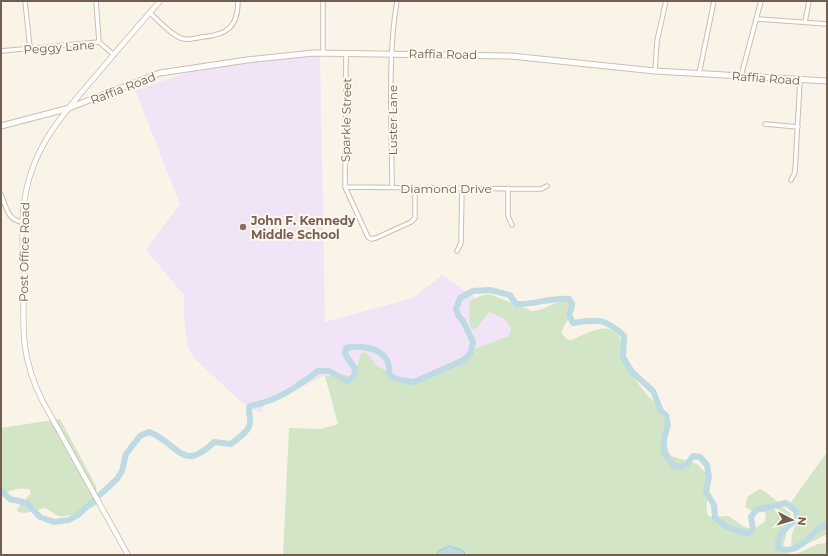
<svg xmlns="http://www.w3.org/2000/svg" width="828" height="556" viewBox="0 0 828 556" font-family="Montserrat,sans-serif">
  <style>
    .education { fill: #f1e4f7 }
    .green { fill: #d2e6c7 }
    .water { fill: #bedae2; stroke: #a5c8d3 }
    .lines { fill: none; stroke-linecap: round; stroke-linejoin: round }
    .river { stroke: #bedae2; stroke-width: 6 }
    .minor-casing { stroke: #cbbdaf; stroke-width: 5.5 }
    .tertiary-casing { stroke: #cbbdaf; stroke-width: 6 }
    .secondary-casing { stroke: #cdbead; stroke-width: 7 }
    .minor { stroke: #fff; stroke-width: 3.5 }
    .tertiary { stroke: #fff; stroke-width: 4.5 }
    .secondary { stroke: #fff; stroke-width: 5 }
    .education-dot { fill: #8d6e63; stroke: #fdf8ee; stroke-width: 1.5 }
    .labels { text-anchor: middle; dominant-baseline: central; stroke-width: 4; stroke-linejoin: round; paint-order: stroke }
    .street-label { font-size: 12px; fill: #715e4e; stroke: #fdf8ee }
    .education-label { font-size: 12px; font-weight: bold; fill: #785e54; stroke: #fdf8ee; text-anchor: start }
  </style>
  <rect width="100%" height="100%" fill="#faf4e8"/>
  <path class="education" d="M320,52L325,322L413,298L442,275L476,298L473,299L477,328L489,312L504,319L510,326L511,331L508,336L472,350L442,371L427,378L405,383H399L395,380L392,374L376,365L371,357L364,352L361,353L355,373L351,376L340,374H330L322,377L282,397L267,402L264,405L262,413L249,408L240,401L194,358L188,348L184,319V295L146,250L180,204L135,90L195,70Z"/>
  <path class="green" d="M486,294L492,295L532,311C546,311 561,295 575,302C577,316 562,321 562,334L568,340H572C597,328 617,317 625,353C627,362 628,368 633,376C638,384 644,391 650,398C655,402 661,405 663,411C670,426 661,439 671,456L697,464L710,477C711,490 705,501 707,514L711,517L728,516C743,524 748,537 765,521L766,514L762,510L752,511L745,507L748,496L760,489C772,495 780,505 791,514L783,547L787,553L793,555H283L289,428L321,429L338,424L325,376L340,374L351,376L355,373L361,353L364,352L371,357L376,365L392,374L395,380L399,383L427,378L442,371L472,350L508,336L511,331L510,326L504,319L489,312L477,328L472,330L470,326L469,303L473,299Z
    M60,419L96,486L97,504C93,509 66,518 59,516C54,514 49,510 45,508L25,513L18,512L17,509L31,493L29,489C19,487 9,490 1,496V428Z
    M827,452V534L798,549H793L791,546L792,534L799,515L794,507L789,505Z
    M827,543V555H794L818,544Z"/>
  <path class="water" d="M449,546L462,550L465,553L464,555H437L438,551Z"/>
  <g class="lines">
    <path class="river" d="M1,491L10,499L27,503L40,517L54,522L69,520L78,515L117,479L122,471L126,454L140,436L149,432C179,443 181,474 214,442L231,444C238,438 250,431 250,422C251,415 247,413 250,406C279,400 295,388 318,371H329L347,381L354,376L355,369L345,354L346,348C359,345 379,347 387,360C389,364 389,371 390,376L400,380L414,382L464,360L471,352L473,342L463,321L458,315L456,309L460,298L473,291L490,290L510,295L516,304C534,305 551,297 569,299L572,304L569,315L573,323C598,319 605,318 624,336L623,357L632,372L653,391L661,411L666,415L668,425L664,439V453L673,465L680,467L687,464L693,456L700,457L707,465L709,477L706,492L714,505L715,518L727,527L748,534L753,529L751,517L756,510L786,503L796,511L797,519C786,528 777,533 778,548C799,556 808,535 824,525L827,527"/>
    <defs>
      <path id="minor" d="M25,1L30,48
        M96,1L99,42
        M150,13C157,19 174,38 184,39C189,40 197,38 202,37C227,35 238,27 238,1
        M758,19L827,24
        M805,22L809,1
        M1,51L99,42L114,55
        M323,53V1
        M346,53L345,187L368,237L371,239L376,238L411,222L415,218V188
        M655,71L657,41L666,1
        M699,74L714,1
        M741,76L761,1
        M765,124L798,127
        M791,180L795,172L800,80
        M345,187L541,189L547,186
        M392,187C392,128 387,59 397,1
        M508,188V216L512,225
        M1,194C6,206 7,220 22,222
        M457,251L461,243L462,188"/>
      <path id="tertiary" d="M128,555L42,400C20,356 23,327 24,279C24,254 20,229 24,204C31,147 63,114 99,72C119,48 139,25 160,1"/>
      <path id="secondary" d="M1,126L66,109L160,73L247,60L313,53L511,56L655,71L827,81"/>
    </defs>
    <use href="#minor" class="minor-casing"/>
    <use href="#tertiary" class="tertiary-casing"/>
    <use href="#secondary" class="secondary-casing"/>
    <use href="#minor" class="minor"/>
    <use href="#tertiary" class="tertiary"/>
    <use href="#secondary" class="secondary"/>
  </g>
  <circle class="education-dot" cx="243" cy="227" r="4"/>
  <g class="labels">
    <g class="street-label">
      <text transform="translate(59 47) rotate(-4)">Peggy Lane</text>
      <text transform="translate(443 54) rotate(1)">Raffia Road</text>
      <text transform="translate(766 78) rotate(4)">Raffia Road</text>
      <text transform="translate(123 88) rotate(-21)">Raffia Road</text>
      <text transform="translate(346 120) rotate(-89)">Sparkle Street</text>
      <text transform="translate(392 120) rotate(-90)">Luster Lane</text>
      <text x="446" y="188">Diamond Drive</text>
      <text transform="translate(24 252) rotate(-89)">Post Office Road</text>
    </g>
    <g class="education-label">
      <text x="251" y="220">John F. Kennedy<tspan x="251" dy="14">Middle School</tspan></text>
    </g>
  </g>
  <rect width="828" height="556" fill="none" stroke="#715e4e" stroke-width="4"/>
  <g transform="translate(792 520) rotate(96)" stroke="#fdf8ee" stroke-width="3" paint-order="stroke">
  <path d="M0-3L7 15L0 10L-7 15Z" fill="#715e4e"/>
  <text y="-6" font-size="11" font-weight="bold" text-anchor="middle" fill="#715e4e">N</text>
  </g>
</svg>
